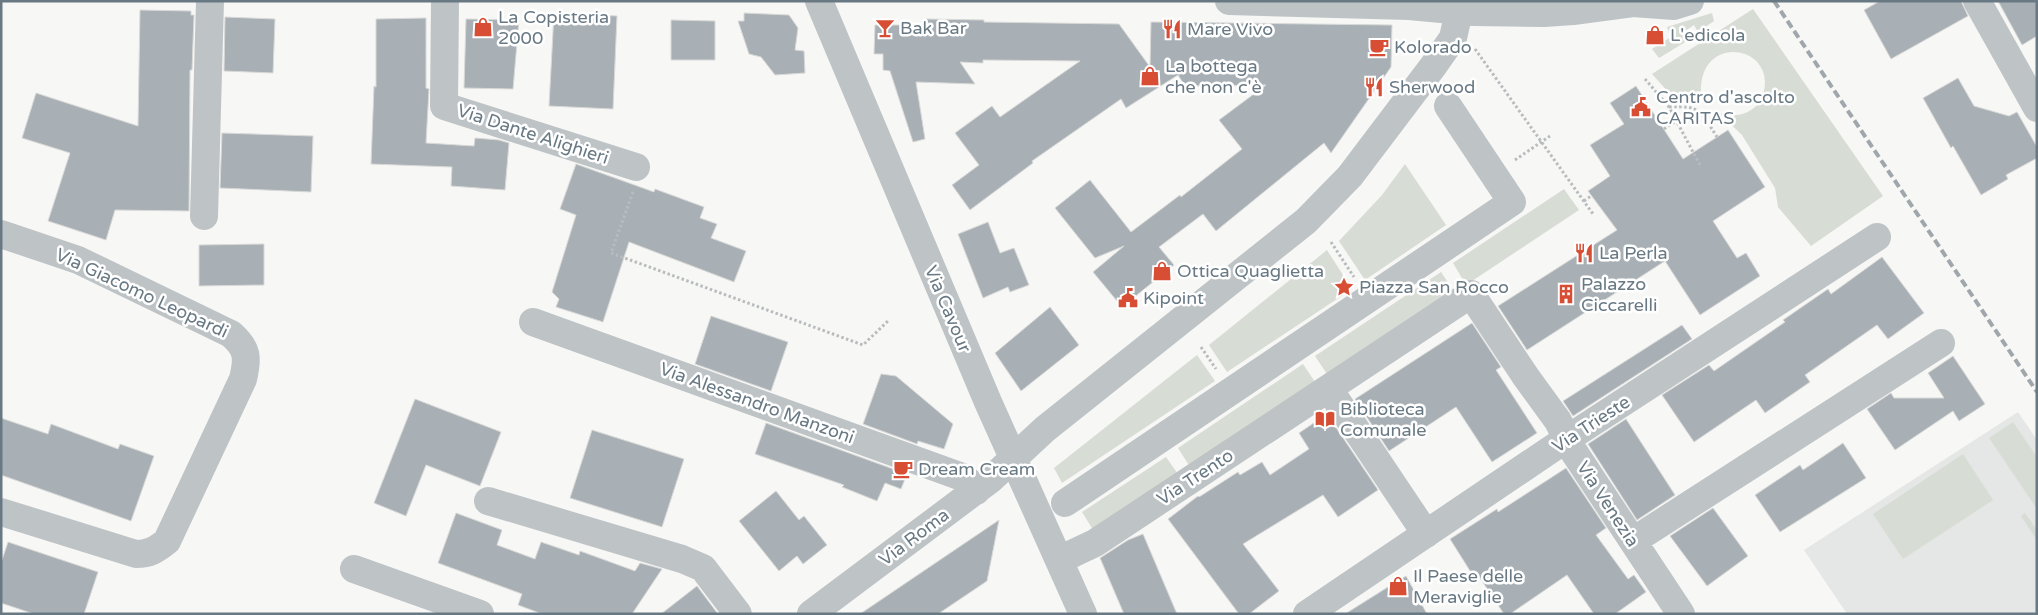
<svg xmlns="http://www.w3.org/2000/svg" width="2038" height="615" viewBox="0 0 2038 615" font-family="'Varela Round',sans-serif">
  <style>
    .built { fill: #e5e6e6 }
    .green { fill: #d7dcd4 }
    .building { fill: #a8b0b5; stroke: #d9d9d7 }
    .lines { fill: none; stroke-linecap: round; stroke-linejoin: round }
    .path { stroke: #b9bcbe; stroke-width: 3; stroke-dasharray: 2.5 2.5; stroke-linecap: butt }
    .minor { stroke: #bec3c6; stroke-width: 28 }
    .rail { stroke: #a0a7ac; stroke-width: 4; stroke-dasharray: 8 4; stroke-linecap: butt }
    .labels { text-anchor: middle; dominant-baseline: central; stroke-width: 5; stroke-linejoin: round; paint-order: stroke }
    .poi-label { font-size: 18px; fill: #687984; stroke: #fff; text-anchor: start }
    .street-label { font-size: 18px; fill: #687984; stroke: #fff }
  </style>
  <rect width="100%" height="100%" fill="#f7f7f5"/>
  <path class="built" d="M2018,412L2037,440V614H1847L1804,550Z"/>
  <path class="green" d="M1753,9L1883,196L1811,246L1778,207L1775,188L1742,135L1719,113C1733,117 1744,116 1755,107C1760,103 1763,97 1764,91C1774,44 1700,34 1701,91L1671,95L1652,74Z
    M1712,13L1714,21L1698,32L1694,25L1682,33L1687,41L1659,58L1652,49L1671,37L1667,27Z
    M1405,164L1446,225L1365,280L1339,241L1382,195Z
    M1564,189L1579,210L1466,285L1453,263Z
    M1327,250L1352,289L1227,372L1209,345Z
    M1441,272L1455,293L1329,377L1315,356Z
    M1197,355L1215,381L1062,483L1054,468Z
    M1303,364L1317,385L1192,470L1178,448Z
    M2013,422L2037,457V509L1989,438Z
    M1963,454L1993,500L1903,559L1873,514Z
    M1166,457L1180,477L1095,533L1082,512Z
    M2025,513L2037,530V540L2021,516Z"/>
  <path class="building" d="M1880,1H1961L1968,16L1891,59L1864,10Z
    M1998,1H2037V36L2022,45Z
    M140,10L191,11V15H194L192,70H190L189,211L115,210L106,240L48,221L70,153L22,138L36,93L138,126Z
    M554,13L617,16L613,109L549,106Z
    M744,13L789,15L798,28L795,50L804,51L805,73L775,75L761,57L749,54L738,21H744Z
    M225,17L275,19L273,73L224,71Z
    M426,18V88L429,89L426,143L474,146L475,138L499,140L509,143L505,190L451,186L452,167L371,164L374,86L376,87V19Z
    M466,19L519,20L513,89L464,88Z
    M926,19L984,20V22L1119,24L1150,67L1151,22L1392,25L1391,67L1331,153L1324,143L1216,231L1203,214L1159,247L1174,265L1122,307L1093,272L1124,246L1095,258L1055,208L1090,180L1131,232L1180,195L1181,197L1242,149L1219,120L1266,85L1185,86L1178,75L1126,108L1121,99L1032,161L1033,163L970,210L952,185L979,165L955,133L992,106L1000,117L1080,61L983,60V63L960,62L975,84L916,82L925,139L913,142L890,71L883,70V54H874L875,25H926Z
    M671,20L715,21V60H671Z
    M1958,78L1974,106L2009,116L2017,112L2037,147V158L2006,175L2008,179L1981,195L1953,146L1951,148L1923,98Z
    M1636,86L1683,159L1728,130L1765,187L1713,221L1737,258L1746,253L1760,276L1700,315L1665,261L1527,350L1498,306L1617,230L1588,191L1610,176L1590,145L1624,124L1610,103Z
    M222,133L313,136L311,192L220,188Z
    M576,164L654,192L655,189L704,207L700,218L717,224L711,238L746,251L734,282L629,242L603,322L556,307L559,299L552,292L576,215L560,209Z
    M988,222L1000,253L1014,248L1029,285L1010,292L1008,287L983,298L958,234Z
    M264,244V285L199,286V245Z
    M1882,257L1924,313L1888,339L1877,325L1805,375L1810,382L1765,413L1756,400L1694,442L1662,395L1709,365L1714,371L1785,322L1783,320L1828,289L1831,294Z
    M1050,307L1079,345L1021,391L995,353Z
    M711,316L788,342L771,391L695,364Z
    M1472,323L1501,367L1496,370L1537,433L1492,462L1456,407L1389,451L1355,399Z
    M1682,325L1692,339L1573,416L1563,401Z
    M1953,356L1985,404L1959,421L1953,411L1895,450L1867,409L1891,393L1894,398H1944L1928,373Z
    M881,374L896,376L953,424L944,449L918,441L917,444L863,424Z
    M415,399L501,432L480,486L426,465L406,516L374,503Z
    M1327,414L1378,490L1338,517L1323,495L1243,544L1279,591L1249,614H1239L1168,519L1198,496L1199,497L1238,472L1240,475L1262,462L1270,475L1309,449L1299,433Z
    M1,418L48,434L51,424L118,449L120,444L154,456L131,521L1,475Z
    M1626,419L1675,495L1637,520L1588,444Z
    M766,423L907,474L901,489L885,483L877,501L842,487L844,485L755,454Z
    M592,430L684,459L662,527L570,498Z
    M1843,443L1866,478L1780,532L1755,495L1800,465L1803,470Z
    M1566,468L1606,528L1596,535L1628,579L1634,575L1646,592L1615,614H1594L1567,575L1510,614H1504L1476,572L1472,574L1450,539L1497,509L1498,512Z
    M776,491L799,520L804,516L827,545L803,564L797,556L779,571L739,521Z
    M1713,508L1748,556L1707,586L1670,536Z
    M456,513L502,530L497,545L535,559L541,542L579,555L580,551L635,571L640,563L662,569L632,614H542L518,605L522,594L438,563Z
    M999,520L987,581L938,614H860Z
    M1143,534L1177,614H1124L1100,558L1128,540Z
    M8,542L98,572L84,614H34L1,603V563Z
    M1406,576L1427,614H1345L1396,582Z
    M697,586L718,614H661Z"/>
  <g class="lines">
    <path class="path" d="M1475,49L1593,214
      M1645,79L1669,107L1700,165
      M1669,107C1701,105 1701,112 1717,137
      M1664,129L1676,121
      M1515,160L1550,136
      M633,192L611,253L863,345L888,321
      M1584,201L1591,196
      M1331,242L1354,277
      M1201,347L1216,369"/>
    <path class="minor" d="M445,1L444,106L636,167
      M819,1L988,402L1083,614
      M1229,1L1409,6L1474,12L1544,13L1573,11L1633,3L1674,6L1690,1
      M1977,1L2037,108
      M204,216L210,1
      M1,234L78,260L231,334C248,349 248,358 243,379L167,541C156,550 149,554 136,554L1,512
      M533,322L965,478L976,491
      M1329,389L1426,534
      M488,501L682,559L703,568L738,614
      M1065,503L1512,202L1448,106
      M1633,541L1941,343
      M1059,560L1095,543L1471,294L1526,377L1558,421L1572,449L1681,614
      M354,569L480,614
      M811,614L991,479L1045,429L1306,221L1350,176L1434,65L1453,38L1459,11
      M1307,614L1553,448L1877,237"/>
    <path class="rail" d="M1774,1L2037,392"/>
  </g>
  <defs>
    <symbol id="shop-bare" viewBox="-9 -9 18 18"><path d="M-5-2.5h2.3a2.7 3.5 0 0 1 5.4 0H5L5.5 6h-11ZM-1.5-2.5h3a1.5 2.3 0 0 0-3 0Z" fill="#d84e34" stroke="#fff" stroke-width="2.5" paint-order="stroke"/></symbol>
    <symbol id="bar-bare" viewBox="-9 -9 18 18"><path d="M-6-5H6L.8 .8V4.5H3.5V6h-7V4.5H-.8V.8Z" fill="#d84e34" stroke="#fff" stroke-width="2.5" paint-order="stroke"/></symbol>
    <symbol id="restaurant-bare" viewBox="-9 -9 18 18"><path d="M-5-6h1v4h1v-4h1v4h1v-4h1v5L-1.5 .5V6h-2V.5L-5-1ZM5-6V6H3V1.5H1.5Q1.5-4 5-6Z" fill="#d84e34" stroke="#fff" stroke-width="2.5" paint-order="stroke"/></symbol>
    <symbol id="cafe-bare" viewBox="-9 -9 18 18"><path d="M-5.5-4.5H6V0H3Q3 3.5 0 3.5H-2.5Q-5.5 3.5-5.5 0ZM3-3.2v2h1.7v-2ZM-6 4.5H4V6H-6Z" fill="#d84e34" stroke="#fff" stroke-width="2.5" paint-order="stroke"/></symbol>
    <symbol id="civic-bare" viewBox="-9 -9 18 18"><path d="M-.6-6.5H3V-4.5H.6V-3L4-1V1h2V6H-6V1h2V-1L-.6-3ZM-1.2 2.5V6h2.4V2.5Z" fill="#d84e34" stroke="#fff" stroke-width="2.5" paint-order="stroke"/></symbol>
    <symbol id="sight-bare" viewBox="-9 -9 18 18"><path d="M0-6L1.8-2.2L6-1.7L2.9 1.2L3.7 5.4L0 3.3L-3.7 5.4L-2.9 1.2L-6-1.7L-1.8-2.2Z" fill="#d84e34" stroke="#fff" stroke-width="2.5" paint-order="stroke"/></symbol>
    <symbol id="building-bare" viewBox="-9 -9 18 18"><path d="M-4-6H4V6H1V3H-1V6H-4ZM-2.5-4.3h1.7v1.8h-1.7ZM.8-4.3h1.7v1.8H.8ZM-2.5-1h1.7V.8h-1.7ZM.8-1h1.7V.8H.8Z" fill="#d84e34" stroke="#fff" stroke-width="2.5" paint-order="stroke"/></symbol>
    <symbol id="library-bare" viewBox="-9 -9 18 18"><path d="M-6-4Q-3-5.5-.7-3.5V5Q-3 3-6 4ZM6-4Q3-5.5 .7-3.5V5Q3 3 6 4Z" fill="#d84e34" stroke="#fff" stroke-width="2.5" paint-order="stroke"/></symbol>
  </defs>
  <g fill-rule="evenodd">
    <use href="#shop-bare" x="469" y="13" width="28" height="28"/>
    <use href="#bar-bare" x="871" y="14" width="28" height="28"/>
    <use href="#restaurant-bare" x="1158" y="15" width="28" height="28"/>
    <use href="#shop-bare" x="1641" y="21" width="28" height="28"/>
    <use href="#cafe-bare" x="1365" y="33" width="28" height="28"/>
    <use href="#shop-bare" x="1136" y="62" width="28" height="28"/>
    <use href="#restaurant-bare" x="1360" y="73" width="28" height="28"/>
    <use href="#civic-bare" x="1627" y="93" width="28" height="28"/>
    <use href="#restaurant-bare" x="1570" y="239" width="28" height="28"/>
    <use href="#shop-bare" x="1148" y="257" width="28" height="28"/>
    <use href="#sight-bare" x="1330" y="273" width="28" height="28"/>
    <use href="#building-bare" x="1552" y="280" width="28" height="28"/>
    <use href="#civic-bare" x="1114" y="284" width="28" height="28"/>
    <use href="#library-bare" x="1311" y="405" width="28" height="28"/>
    <use href="#cafe-bare" x="889" y="455" width="28" height="28"/>
    <use href="#shop-bare" x="1384" y="572" width="28" height="28"/>
  </g>
  <g class="labels">
    <g class="poi-label">
      <text x="498" y="17">La Copisteria<tspan x="498" dy="21">2000</tspan></text>
      <text x="900" y="28">Bak Bar</text>
      <text x="1187" y="29">Mare Vivo</text>
      <text x="1670" y="35">L'edicola</text>
      <text x="1394" y="47">Kolorado</text>
      <text x="1165" y="66">La bottega<tspan x="1165" dy="21">che non c'è</tspan></text>
      <text x="1389" y="87">Sherwood</text>
      <text x="1656" y="97">Centro d'ascolto<tspan x="1656" dy="21">CARITAS</tspan></text>
      <text x="1599" y="253">La Perla</text>
      <text x="1177" y="271">Ottica Quaglietta</text>
      <text x="1581" y="284">Palazzo<tspan x="1581" dy="21">Ciccarelli</tspan></text>
      <text x="1359" y="287">Piazza San Rocco</text>
      <text x="1143" y="298">Kipoint</text>
      <text x="1340" y="409">Biblioteca<tspan x="1340" dy="21">Comunale</tspan></text>
      <text x="918" y="469">Dream Cream</text>
      <text x="1413" y="576">Il Paese delle<tspan x="1413" dy="21">Meraviglie</tspan></text>
    </g>
    <g class="street-label">
      <text transform="translate(533 134) rotate(18)">Via Dante Alighieri</text>
      <text transform="translate(142 293) rotate(25)">Via Giacomo Leopardi</text>
      <text transform="translate(948 309) rotate(67)">Via Cavour</text>
      <text transform="translate(757 403) rotate(20)">Via Alessandro Manzoni</text>
      <text transform="translate(1591 424) rotate(-33)">Via Trieste</text>
      <text transform="translate(1195 477) rotate(-33)">Via Trento</text>
      <text transform="translate(1608 504) rotate(57)">Via Venezia</text>
      <text transform="translate(914 537) rotate(-37)">Via Roma</text>
    </g>
  </g>
  <rect width="2038" height="615" fill="none" stroke="#687984" stroke-width="5"/>
</svg>
